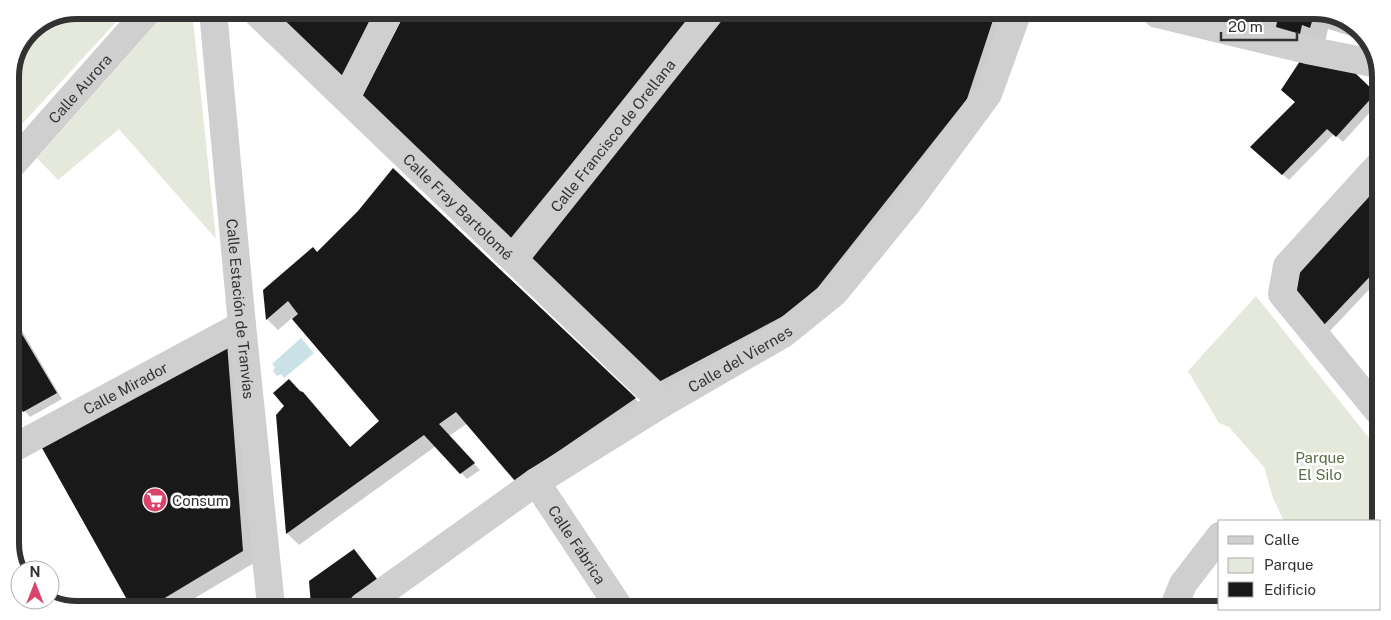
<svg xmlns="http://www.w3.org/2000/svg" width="1391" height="620" viewBox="0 0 1391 620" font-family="'Public Sans',sans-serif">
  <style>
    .green { fill: #e4e9dc }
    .water { fill: #cae2e7 }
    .shadow { fill: #0003 }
    .building { fill: #191919 }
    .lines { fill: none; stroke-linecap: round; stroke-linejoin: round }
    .minor { stroke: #cfcfcf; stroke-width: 28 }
    .labels { text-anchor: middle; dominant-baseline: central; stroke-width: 5; stroke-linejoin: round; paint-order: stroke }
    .street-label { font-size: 15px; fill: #323232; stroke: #fff }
    .park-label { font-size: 15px; fill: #5d6c42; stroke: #fff }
    .poi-label { font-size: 15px; fill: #323232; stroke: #fff; text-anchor: start }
    .rim { fill: none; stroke: #323232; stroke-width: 6 }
  </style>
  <rect width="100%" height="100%" fill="#fff"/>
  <path class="green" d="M77,10H127L13,134L10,131V73L30,29Z
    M168,10H192L216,239L119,129L58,180L37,158Z
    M1256,296L1377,448L1376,521H1284L1273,498L1264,467L1229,427L1219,423L1188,371Z"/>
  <path class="water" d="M301,338L314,353L284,378L281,374L277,376L273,371L275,367L272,364Z"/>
  <path class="shadow" d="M408,11L716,13L522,250L363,96Z
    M728,13L1006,14L978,110L815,316L665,396L527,261Z
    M1228,15H1340L1370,42L1328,29L1325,42L1235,21Z
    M1352,72L1381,100L1343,142L1334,134L1289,180L1258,153Z
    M393,170L647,410L527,492L468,423L449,436L480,470L467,479L436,446L299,545L288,534L277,415L303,393L351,448L381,421L292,318L278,330L267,319L317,253L359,212Z
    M1380,179L1379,279L1330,331L1291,283Z
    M10,310L62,399L30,417L10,394Z
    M226,344L238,356L254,563L183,605H132L44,448Z
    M360,557L383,586L356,606H312Z
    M1259,609H1289L1290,610H1259Z"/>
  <path class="building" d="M268,11H380L344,82Z
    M406,11L695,13L510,239L362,96Z
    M727,13L995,14L967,99L804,305L653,385L525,261Z
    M1227,15H1255L1253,23Z
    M1256,15H1314L1310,28L1302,25L1300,34L1276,27L1277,22Z
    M1314,15H1340L1356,28L1314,16Z
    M1300,61L1353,71L1376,93L1336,137L1327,129L1282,175L1250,147L1295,102L1281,90Z
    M393,168L636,398L515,481L456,412L439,424L475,463L460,474L424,435L286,534L276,415L284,406L273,393L289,379L300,391L303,392L350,447L379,421L292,319L298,314L288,301L266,320L263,290L313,247L317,252L358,211Z
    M1380,177L1379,267L1323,326L1290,283Z
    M10,314L57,393L23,412L14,396L12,399L10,396Z
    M227,343L243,551L153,605H130L42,448Z
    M354,549L377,579L344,606H311L309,581Z"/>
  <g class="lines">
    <g class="minor">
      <path id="s1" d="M213,11L242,325L271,606"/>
      <path id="s2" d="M255,11L663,403"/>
      <path d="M1157,14L1307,50L1378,64"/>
      <path d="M346,98L390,11"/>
      <path id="s3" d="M10,167L149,10"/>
      <path id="s4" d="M514,259L710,13"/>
      <path d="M1377,410L1282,294L1287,266L1380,164"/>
      <path id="s5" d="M10,450L242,325"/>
      <path id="s6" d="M536,482L619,607"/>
      <path id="s7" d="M363,606L536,482L663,403L783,334L835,292L907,204L988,94L1017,14"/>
      <path d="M1173,609L1183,584L1220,536"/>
    </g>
  </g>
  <defs>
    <symbol id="supermarket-disc" viewBox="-11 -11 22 22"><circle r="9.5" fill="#da4468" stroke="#fff"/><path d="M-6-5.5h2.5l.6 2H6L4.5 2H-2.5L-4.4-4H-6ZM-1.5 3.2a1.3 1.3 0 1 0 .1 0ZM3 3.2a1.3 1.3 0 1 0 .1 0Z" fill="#fff"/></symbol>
  </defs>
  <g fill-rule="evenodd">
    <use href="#supermarket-disc" x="141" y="486" width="28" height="28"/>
  </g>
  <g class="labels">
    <g class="street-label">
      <text stroke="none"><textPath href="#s3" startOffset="105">Calle Aurora</textPath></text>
      <text stroke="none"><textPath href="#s4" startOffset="158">Calle Francisco de Orellana</textPath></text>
      <text stroke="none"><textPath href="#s2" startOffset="282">Calle Fray Bartolomé</textPath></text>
      <text stroke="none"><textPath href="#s1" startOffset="299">Calle Estación de Tranvías</textPath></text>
      <text stroke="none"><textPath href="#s7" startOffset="451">Calle del Viernes</textPath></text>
      <text stroke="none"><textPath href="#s5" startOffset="131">Calle Mirador</textPath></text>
      <text stroke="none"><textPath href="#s6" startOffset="75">Calle Fábrica</textPath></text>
    </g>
    <g class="park-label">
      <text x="1320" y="457">Parque<tspan x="1320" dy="17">El Silo</tspan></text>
    </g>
    <g class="poi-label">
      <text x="172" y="500">Consum</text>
    </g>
  </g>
  <path d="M0 0H1391V620H0ZM77 19H1314A58 58 0 0 1 1372 77V543A58 58 0 0 1 1314 601H77A58 58 0 0 1 19 543V77A58 58 0 0 1 77 19Z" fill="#fff" fill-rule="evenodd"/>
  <path class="rim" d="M77 19H1314A58 58 0 0 1 1372 77V543A58 58 0 0 1 1314 601H77A58 58 0 0 1 19 543V77A58 58 0 0 1 77 19Z"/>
  <rect x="1218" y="520" width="162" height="90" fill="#ffffff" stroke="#adadad"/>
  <rect x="1228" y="536" width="25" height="8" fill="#cfcfcf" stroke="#adadad"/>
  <text x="1264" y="545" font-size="15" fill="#323232">Calle</text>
  <rect x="1228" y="558" width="25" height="15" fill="#e4e9dc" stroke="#adadad"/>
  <text x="1264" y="570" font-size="15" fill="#323232">Parque</text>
  <rect x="1228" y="582" width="25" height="15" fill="#191919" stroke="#adadad"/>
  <text x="1264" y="595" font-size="15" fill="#323232">Edificio</text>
  <g transform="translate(35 585)"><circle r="24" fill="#ffffff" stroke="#adadad"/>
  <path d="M0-4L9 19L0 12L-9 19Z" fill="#da4468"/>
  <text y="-8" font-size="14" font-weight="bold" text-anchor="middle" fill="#323232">N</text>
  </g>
  <path d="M1221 32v8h76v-8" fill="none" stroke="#323232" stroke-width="2.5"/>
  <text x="1228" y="32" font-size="15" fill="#323232" stroke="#ffffff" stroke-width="4" paint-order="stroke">20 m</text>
</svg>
